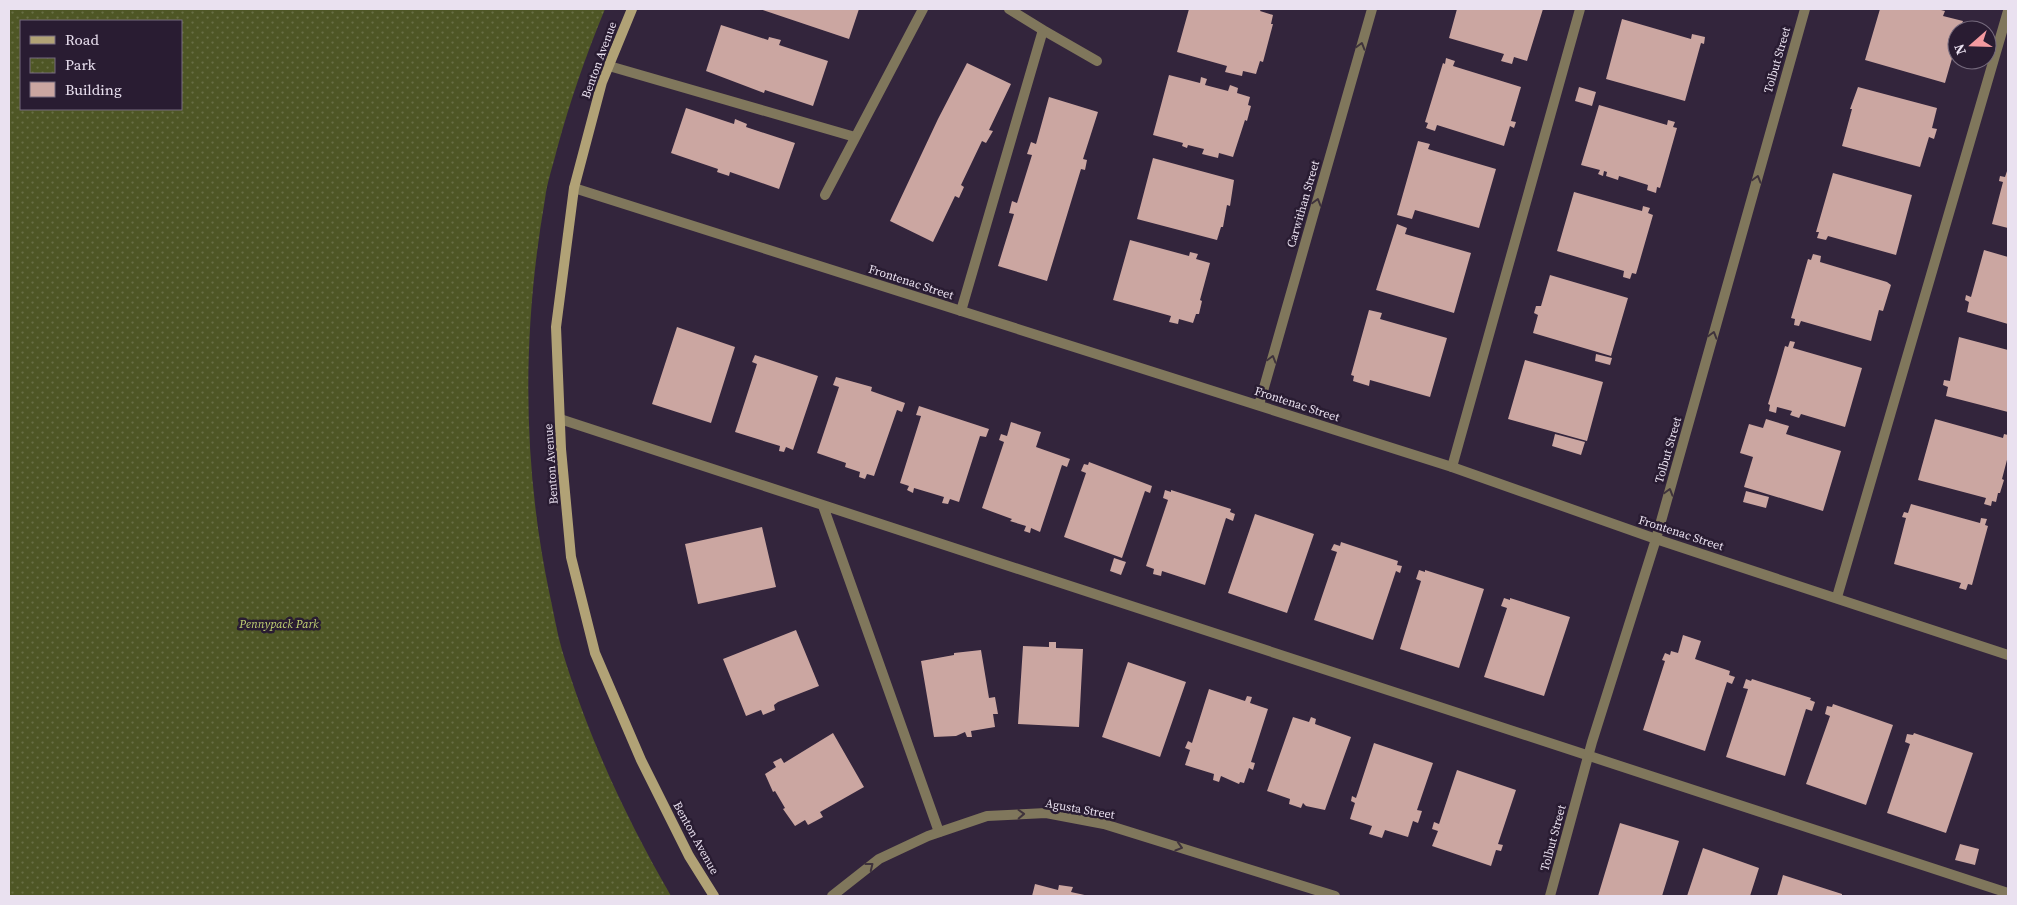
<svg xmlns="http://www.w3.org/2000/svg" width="2017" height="905" viewBox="0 0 2017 905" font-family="'Source Serif 4',serif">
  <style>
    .park { fill: url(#park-dots); fill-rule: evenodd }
    .building { fill: #cba6a1 }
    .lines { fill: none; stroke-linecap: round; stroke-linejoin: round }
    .lane { stroke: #80775c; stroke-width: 10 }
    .street { stroke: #80775c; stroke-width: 10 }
    .secondary { stroke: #b1a276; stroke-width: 10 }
    .oneway { stroke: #3f333c }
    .labels { text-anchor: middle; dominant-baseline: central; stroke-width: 5; stroke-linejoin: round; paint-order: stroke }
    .street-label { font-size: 12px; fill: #eae1f0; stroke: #291c32 }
    .park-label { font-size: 12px; font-style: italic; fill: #c2d273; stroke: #291c32 }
  </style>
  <defs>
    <pattern id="park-dots" width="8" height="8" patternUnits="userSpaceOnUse" patternTransform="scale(1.25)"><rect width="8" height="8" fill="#4e5625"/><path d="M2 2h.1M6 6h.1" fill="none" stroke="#686e45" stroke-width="1.8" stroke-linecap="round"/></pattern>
  </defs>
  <rect width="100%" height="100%" fill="#33253c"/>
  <path class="park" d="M9,9H605C586,55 570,101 557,149C553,166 547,182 545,199C522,331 522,465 550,596C554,614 557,633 562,650C588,737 626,818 671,896H9ZM21,21H181V109H21Z"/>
  <path class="building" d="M760,9H859L849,39Z
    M1189,9H1261L1260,11L1273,15L1271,24H1273L1263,62L1260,61L1256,74L1243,71L1242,76L1225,72L1227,66L1177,52Z
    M1457,9H1543L1527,61L1514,57L1512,64L1501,61L1504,54L1449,38Z
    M1880,9H1937L1945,11L1943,16L1963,21L1960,30H1957V41L1945,83L1865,60Z
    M1622,19L1691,39L1692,34L1705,37L1704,44L1701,43L1685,101L1606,79Z
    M721,25L768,40L769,37L781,40L779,45L828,61L813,106L765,90L764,93L706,71Z
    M1446,58L1455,61L1453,66L1521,87L1511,121L1516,122L1514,128L1510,126L1504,146L1437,125L1435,131L1426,128L1428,123L1425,122L1443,63L1445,64Z
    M967,63L1011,84L989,130L993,131L986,143L982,141L961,185L964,187L959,198L955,196L933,242L890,221L938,119Z
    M1169,75L1200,83L1201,77L1207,79L1205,85L1228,91L1230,85L1238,88L1237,93L1250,97L1248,105L1251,106L1247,121L1245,120L1233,157L1219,153L1218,158L1202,154L1204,149L1188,145L1187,148L1182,146L1183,143L1153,135Z
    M1579,87L1596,92L1592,106L1575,101Z
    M1858,87L1937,108L1932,128L1937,129L1934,139L1929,137L1920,167L1842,146L1852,109H1850Z
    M1049,97L1098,112L1083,159L1087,160L1085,170L1081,169L1047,281L998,266L1014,214L1009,213L1012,201L1017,203L1032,155L1027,154L1031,142L1036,144Z
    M1599,105L1667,125L1668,120L1675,122L1673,127L1677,128L1660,188L1657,187L1656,193L1647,190L1648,185L1619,176L1618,180L1606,176L1607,172L1604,171L1603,176L1598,174L1600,170L1581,165Z
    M686,108L734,124L735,119L747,124L746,127L795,143L779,189L730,172L729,176L717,172L718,169L671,153Z
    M1418,141L1430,144L1428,149L1496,169L1479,228L1415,210L1412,219L1397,215Z
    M1153,158L1234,180L1230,206L1227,205L1223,227H1221L1217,240L1137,219Z
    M2008,168V228L1992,224L2003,182L1999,181L2000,176L2005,177Z
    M1833,173L1912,195L1896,255L1828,236L1826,240L1817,238L1819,232H1816Z
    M1574,192L1642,211L1643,206L1650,208L1648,213L1653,215L1636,274L1632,273L1630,279L1623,277L1624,271L1557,251Z
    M1397,224L1407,228L1405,234L1471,253L1454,313L1376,290Z
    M1130,240L1189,256L1190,252L1198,254L1196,259L1210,263L1200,300L1202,301L1199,314H1196L1193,323L1179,319L1178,324L1169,322L1171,316L1113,300Z
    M1984,250L2008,257V324L1967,312L1969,302L1965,300L1966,295L1971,297Z
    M1813,254L1821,256L1820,262L1887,282L1891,285L1883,311L1879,310L1871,341L1801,321L1799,326L1794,325L1795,319L1791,318L1808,259L1811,260Z
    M1550,275L1628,298L1611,356L1533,333L1538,315L1534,313L1536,306H1541Z
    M1369,310L1382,313L1380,319L1447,338L1430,397L1370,380L1369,386L1353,381L1354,376L1351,375Z
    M677,327L735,347L711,423L652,404Z
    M1959,337L2008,350V412L1946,396L1948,387L1943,385L1944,380L1950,381Z
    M1790,341L1795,342L1793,348L1862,368L1845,427L1801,414L1799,418L1790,415L1792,411L1777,407L1776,413L1769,411L1770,405L1768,404L1777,374L1785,346L1788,347Z
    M1596,354L1612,358L1610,365L1595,361Z
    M755,355L818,376L793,450L786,447L784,452L779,451L780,446L735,432L757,364L752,362Z
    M1525,360L1603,382L1587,441L1508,419Z
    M836,377L872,387L871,391L905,403L902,412L897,410L874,476L867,474L865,479L859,477L860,472L845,467L846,463L817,453L839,387L833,385Z
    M919,406L989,429L986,437L980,436L959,502L950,499L948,504L942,503L944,497L914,488L913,493L907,490L909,486L900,483L921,416L916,415Z
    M1766,419L1789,426L1786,434L1841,451L1823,511L1744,487L1753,457L1740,453L1749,424L1763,428Z
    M1935,419L2003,438L2004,434L2008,435V456L2002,479L2004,480L2000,493H1998L1996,502L1992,501L1991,506L1984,504L1986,498L1918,480Z
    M1011,422L1041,432L1036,447L1070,459L1067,467L1062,465L1040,532L1031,528L1030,533L1024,531L1026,526L1010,521L1012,519L982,508L1004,442L999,440L1001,434L1007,436Z
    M1555,434L1585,442L1581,455L1552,446Z
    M1089,462L1152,486L1150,493L1145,491L1122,558L1064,537L1086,473L1081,471L1084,464L1088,465Z
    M1165,490L1171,492V490L1231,509L1230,512L1235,514L1233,521L1226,518L1205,585L1162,571L1161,576L1153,574L1154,569L1146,566L1168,500L1163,498Z
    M1746,491L1769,497L1766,508L1743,502Z
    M1911,504L1980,523L1981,518L1987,519L1985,525L1988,526L1972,585L1968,584L1966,590L1959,588L1961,583L1894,564L1906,518L1902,517L1904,512L1908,513Z
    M1255,514L1314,534L1287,613L1228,593Z
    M762,527L776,587L698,604L685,544Z
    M1341,542L1398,561L1397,565L1402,566L1400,573L1396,571L1373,640L1314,620L1337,552L1331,550L1334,544L1340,546Z
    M1114,558L1126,562L1121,575L1110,571Z
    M1419,570L1425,572V570L1484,589L1459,668L1400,649L1421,581L1416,579Z
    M1504,598L1510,600V598L1570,617L1544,696L1484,677L1507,608L1501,606Z
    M796,630L819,686L778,702L774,705L775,710L763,715L761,710L746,716L723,659Z
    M1683,635L1701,641L1695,659L1730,671L1729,675L1735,677L1732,684L1727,682L1705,751L1643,730L1665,661L1662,660L1665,653L1670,655L1671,651L1678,653Z
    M1049,642H1056V648L1083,649L1079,727L1018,724L1023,646L1049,647Z
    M981,650L989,698L995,697L998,714H993L995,727L971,731L972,737H967L965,732L956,736L934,737L921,661L954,655V653Z
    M1128,662L1186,682L1160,757L1102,737Z
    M1746,679L1751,681L1752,679L1811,698L1810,700L1815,702L1812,711L1806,709L1785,776L1726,757L1748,689L1743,688Z
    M1209,689L1245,701L1247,696L1252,697L1250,703L1268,709L1251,762L1255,763L1253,770L1249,768L1244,783L1240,782L1239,784L1221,776L1219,782L1213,780L1214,774L1185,765L1190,750L1185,748L1188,741L1192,743Z
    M1833,704L1893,725L1866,805L1806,784L1830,716L1825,714L1827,706L1832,707Z
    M1293,717L1309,722L1311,717L1316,719L1315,724L1351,737L1325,810L1306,806L1303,803L1301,808L1289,804L1290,799L1267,791Z
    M833,733L864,787L820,812L823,817L808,825L805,820L795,826L783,809L785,808L775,791L773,792L765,774L776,767L773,762L781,758L784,763Z
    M1914,733L1973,753L1946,833L1887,813L1910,744L1905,742L1907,734L1913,735Z
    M1374,743L1433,763L1417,810L1422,811L1418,823L1413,821L1408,837L1385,830L1382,838L1369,834L1372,826L1350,819L1355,803L1351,801L1352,796L1356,798Z
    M1457,770L1516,790L1498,844L1503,845L1501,851L1496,850L1491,866L1432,846L1438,831L1432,829L1434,822L1439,824Z
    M1620,823L1679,841L1662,896H1598Z
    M1960,844L1979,849L1975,865L1955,860Z
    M1703,848L1759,868L1750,896H1687Z
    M1783,875L1842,894V896H1777Z
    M1035,884L1058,890L1059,885L1073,887L1071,892L1089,896H1032Z"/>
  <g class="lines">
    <path class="lane" d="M1043,30L1097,61
      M609,66L855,137
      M825,195L923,9
      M961,311L1043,30L1009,9
      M560,419L2008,893
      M1452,467L1580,9
      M823,506L939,832
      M1837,597L2008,11"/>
    <path class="street" d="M574,188L1452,467L1656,539L2008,655
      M1259,405L1372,9
      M832,896L879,859L928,836L987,816L1046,813L1104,824L1335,896
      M1550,896L1592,742L1656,539L1805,9"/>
    <path class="secondary" d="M632,9L602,82L574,188L556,327L561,449L571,557L595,653L641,760L689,856L714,896"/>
  </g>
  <defs><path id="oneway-chevron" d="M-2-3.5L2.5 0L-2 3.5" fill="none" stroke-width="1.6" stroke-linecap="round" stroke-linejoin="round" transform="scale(1.25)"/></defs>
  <g class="oneway">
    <use href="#oneway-chevron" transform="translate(1361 46) rotate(-74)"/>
    <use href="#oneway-chevron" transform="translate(1757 179) rotate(-74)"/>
    <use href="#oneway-chevron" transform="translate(1317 202) rotate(-74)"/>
    <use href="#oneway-chevron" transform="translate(1713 335) rotate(-74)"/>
    <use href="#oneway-chevron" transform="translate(1272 359) rotate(-74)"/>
    <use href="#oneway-chevron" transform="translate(1669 492) rotate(-74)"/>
    <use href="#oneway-chevron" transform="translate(1021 814) rotate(-2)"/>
    <use href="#oneway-chevron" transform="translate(1179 847) rotate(17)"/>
    <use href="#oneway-chevron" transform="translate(870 866) rotate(-38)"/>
  </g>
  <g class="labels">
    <g class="street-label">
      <text transform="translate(599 60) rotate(-70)">Benton Avenue</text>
      <text transform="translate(1777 60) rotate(-74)">Tolbut Street</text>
      <text transform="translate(1303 204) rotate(-74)">Carwithan Street</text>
      <text transform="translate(911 282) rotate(18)">Frontenac Street</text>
      <text transform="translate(1297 404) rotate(18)">Frontenac Street</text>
      <text transform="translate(1668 450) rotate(-74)">Tolbut Street</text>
      <text transform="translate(551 464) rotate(-94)">Benton Avenue</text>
      <text transform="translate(1681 533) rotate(18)">Frontenac Street</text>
      <text transform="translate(1080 809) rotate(10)">Agusta Street</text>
      <text transform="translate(696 838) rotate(61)">Benton Avenue</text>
      <text transform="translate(1553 838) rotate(-75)">Tolbut Street</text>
    </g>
    <g class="park-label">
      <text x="279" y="624">Pennypack Park</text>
    </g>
  </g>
  <rect width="2017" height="905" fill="none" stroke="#eae1f0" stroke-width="20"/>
  <rect x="20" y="20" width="162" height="90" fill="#291c32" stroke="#766b7e"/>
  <rect x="30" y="36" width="25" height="8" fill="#b1a276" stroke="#766b7e"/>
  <text x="65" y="45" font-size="15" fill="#eae1f0">Road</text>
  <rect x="30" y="58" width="25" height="15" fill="url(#park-dots)" stroke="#766b7e"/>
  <text x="65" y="70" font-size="15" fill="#eae1f0">Park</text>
  <rect x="30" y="82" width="25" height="15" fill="#cba6a1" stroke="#766b7e"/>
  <text x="65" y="95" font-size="15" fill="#eae1f0">Building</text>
  <g transform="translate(1972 45) rotate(250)"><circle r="24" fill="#291c32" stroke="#766b7e"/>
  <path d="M0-4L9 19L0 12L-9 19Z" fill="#f49aa0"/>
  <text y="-8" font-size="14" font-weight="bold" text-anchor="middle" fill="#eae1f0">N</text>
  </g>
</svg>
